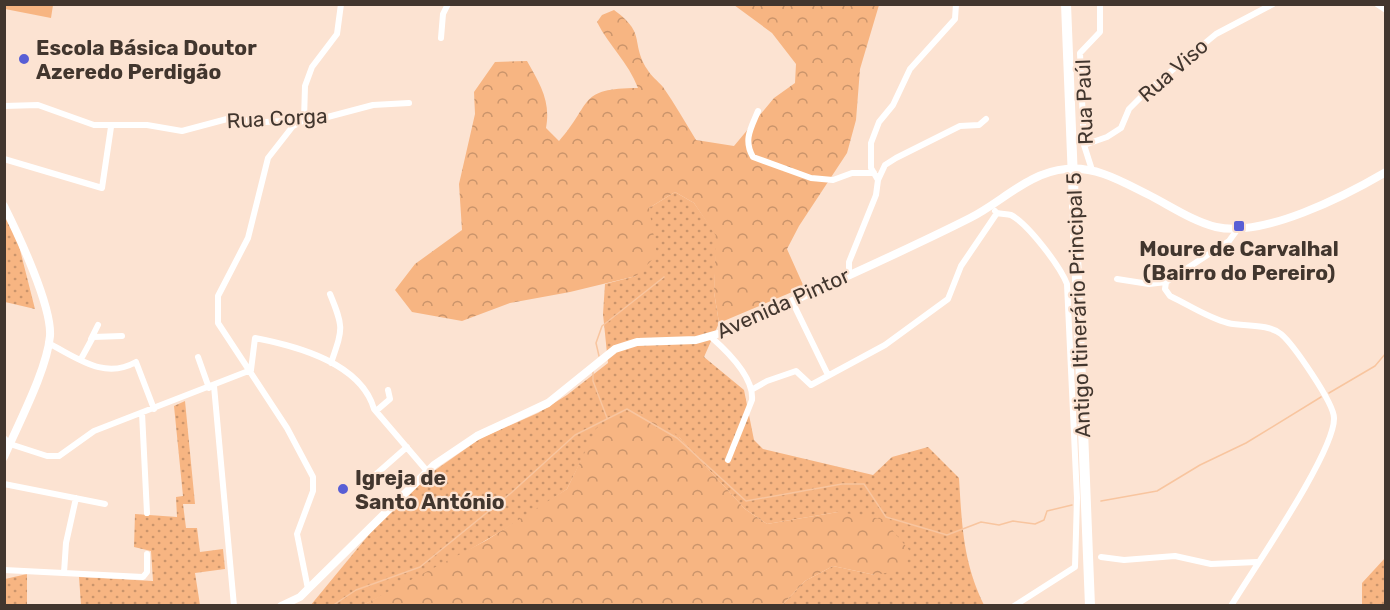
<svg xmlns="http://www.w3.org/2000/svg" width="1390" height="610" viewBox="0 0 1390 610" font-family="Rubik,sans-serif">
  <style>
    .grass { fill: url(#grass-dots) }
    .forest { fill: url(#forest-crowns) }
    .pitch { fill: #f7b582 }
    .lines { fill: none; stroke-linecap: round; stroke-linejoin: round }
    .stream { stroke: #f8c59f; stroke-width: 1.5 }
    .minor { stroke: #fff; stroke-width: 6 }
    .tertiary { stroke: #fff; stroke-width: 8 }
    .trunk { stroke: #fff; stroke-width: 10 }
    .poi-dot { fill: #585ed5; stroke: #fce3d2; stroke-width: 2 }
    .labels { text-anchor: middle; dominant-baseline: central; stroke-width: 4.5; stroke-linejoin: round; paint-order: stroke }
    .poi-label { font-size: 21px; font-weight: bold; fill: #42362e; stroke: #fce3d2; text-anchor: start }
    .street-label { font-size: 21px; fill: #42362e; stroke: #fce3d2 }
  </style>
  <defs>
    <pattern id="grass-dots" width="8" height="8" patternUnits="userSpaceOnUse" patternTransform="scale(1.5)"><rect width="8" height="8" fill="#f7b582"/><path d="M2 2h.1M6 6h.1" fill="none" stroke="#ca946b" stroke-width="1.8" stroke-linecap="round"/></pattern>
    <pattern id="forest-crowns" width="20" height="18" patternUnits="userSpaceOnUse" patternTransform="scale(1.5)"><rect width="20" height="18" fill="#f7b582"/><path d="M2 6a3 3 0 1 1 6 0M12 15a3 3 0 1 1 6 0" fill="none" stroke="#ca946b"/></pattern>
  </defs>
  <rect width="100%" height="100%" fill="#fce3d2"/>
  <path class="grass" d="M675,192L694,203L717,236L714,292L719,323L704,357L744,390L754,440L763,449L873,475L892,457L928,447L959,478C962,526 963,562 984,605H782L805,581L833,566L875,575L838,512L767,524L745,509L679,437L581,461L567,489L532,513L435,570L363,605L310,606L381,520L434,471L481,438L538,413L567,395L608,363L603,314L605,284L636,276L649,208Z
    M4,212L16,234L35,309L5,302Z
    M185,401L195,504H183L186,528H197L200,552L223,549L225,569L195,573L200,605H81L79,577L153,581L151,551L134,547L135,514L177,517L176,497L183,496L174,406Z
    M1385,558V605H1362V583Z
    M27,574V605H5V579Z"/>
  <path class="forest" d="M734,5H879L860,69L856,120L847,153L799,226L787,249L804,287L719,323L714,292L716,236L694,203L675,192L649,208L657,255L636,276L570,292L510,303L462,321L412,312L395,290L415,264L462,230L459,184L475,114L474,92L495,62L527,61C540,84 551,101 546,128L559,141C593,103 577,88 638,88C628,62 609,46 597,22L602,15L614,10C647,34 630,41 647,69C651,76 658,81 663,87C675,104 685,122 696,140L734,146L774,98L795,83L796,64L772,33Z
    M643,411L679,437L745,509L767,524L838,512L883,519L909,550L906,569L875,575L833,566L805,581L782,605H363L487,540L567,489L597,427Z"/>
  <path class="pitch" d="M4,5L5,4L53,5L51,18L5,9Z"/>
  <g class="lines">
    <path class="stream" d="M599,356L596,343L602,326L664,277
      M593,372V381L607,418
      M1329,393L1375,366L1386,353
      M1101,501L1157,491L1200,465L1246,443L1321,397
      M332,606L356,590L420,567L511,493L575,435L627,409L677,438L746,501L842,484H864L886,517L947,535L981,522L999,525L1013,521L1035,524L1044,520L1047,511L1072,505"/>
    <path class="minor" d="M1377,4L1386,10
      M441,38L443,14L448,4
      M4,106L38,105L94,125H147L182,131L227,119L265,122L320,119L373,105L409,103
      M758,111C751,128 743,140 753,157L811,178L833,180L852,173H874
      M304,120L293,126L268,158L248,238L218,296V323L287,428L313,477V491L297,534L308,589
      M304,120L305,86L312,67L337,34L341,4
      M1084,145L1107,137L1121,128L1129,109L1147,91L1216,34L1273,4
      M4,159L102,188L111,127
      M1092,170L1084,145L1080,53L1100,32V4
      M878,180L885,165L896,158L960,126L979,125L986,119
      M997,213C1001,214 1007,214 1011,215C1028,224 1060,266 1067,284L1077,498L1075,567L1014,606
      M849,274V262L876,195L878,180L871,168V143L879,122L893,105L910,69L955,19L956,4
      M1117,279L1149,284L1166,282
      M330,294C344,328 343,328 331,363
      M792,301L828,375
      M711,337C727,351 754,377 752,400L728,460
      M91,339L98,325
      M48,343C78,358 104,380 136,362L154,409
      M198,357L209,388
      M81,359L93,337L122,336
      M251,370L255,338C297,346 361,363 374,409L427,471
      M214,386L234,606
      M753,389L767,381L796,371L811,385L885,345L948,299L961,266L997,213L995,211
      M376,411L390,399L388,390
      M142,413L147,513
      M4,438L10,444L47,456H59L94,431L251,370
      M361,476L366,483L407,447
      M4,484L105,504
      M1101,557L1124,560L1175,556L1211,564L1257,562
      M4,570L143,577L147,572V554
      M64,573L66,543L76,498
      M1231,606C1252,571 1335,452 1334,418C1334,403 1293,344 1281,334C1267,323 1244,327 1228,323C1208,318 1189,305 1170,296L1165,289L1166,282L1229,241L1237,230"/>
    <path class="tertiary" d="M4,206C18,234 52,306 50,336C47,370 18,424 4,457
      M281,606L300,597L308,589L434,465L477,436L548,403L615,349L637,342L696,340L728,331C808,293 891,258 970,218C1002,202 1029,172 1066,169C1096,166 1121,181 1147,194C1169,205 1192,221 1216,227C1263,238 1345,196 1386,172"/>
    <path class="trunk" d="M1066,4L1090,606"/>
  </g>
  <g class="poi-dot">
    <circle cx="24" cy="59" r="6"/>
    <rect x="1233" y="220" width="12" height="12" rx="3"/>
    <circle cx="343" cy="489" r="6"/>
  </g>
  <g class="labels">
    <g class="poi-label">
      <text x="36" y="47">Escola Básica Doutor<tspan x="36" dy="24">Azeredo Perdigão</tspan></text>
      <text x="1239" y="248" text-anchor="middle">Moure de Carvalhal<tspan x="1239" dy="24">(Bairro do Pereiro)</tspan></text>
      <text x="355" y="477">Igreja de<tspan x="355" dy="24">Santo António</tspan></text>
    </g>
    <g class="street-label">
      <text transform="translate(1173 70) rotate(-41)">Rua Viso</text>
      <text transform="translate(1084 102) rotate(-92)">Rua Paúl</text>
      <text transform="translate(277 118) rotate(-3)">Rua Corga</text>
      <text transform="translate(783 303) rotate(-24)">Avenida Pintor</text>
      <text transform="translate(1078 305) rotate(-92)">Antigo Itinerário Principal 5</text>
    </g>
  </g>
  <rect width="1390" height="610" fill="none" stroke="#42362e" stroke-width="12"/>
</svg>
